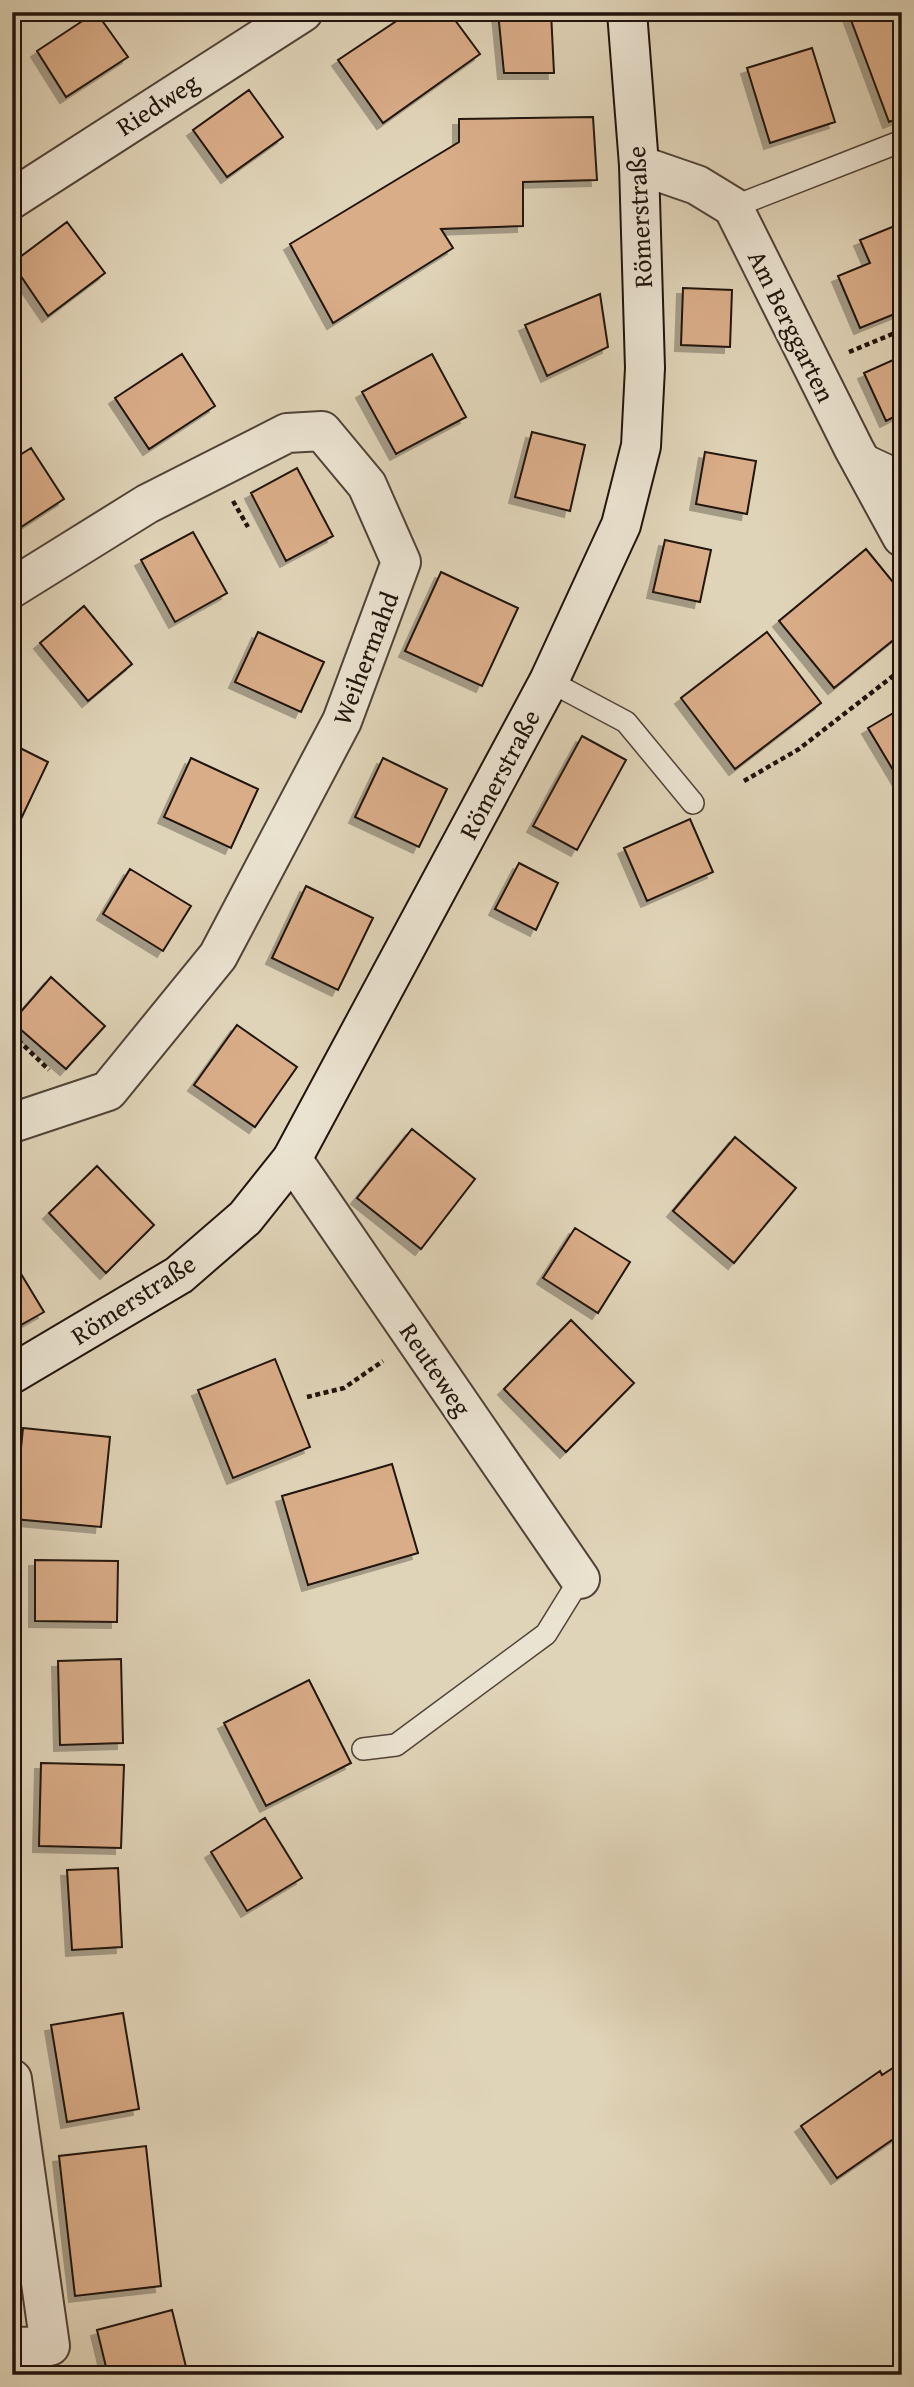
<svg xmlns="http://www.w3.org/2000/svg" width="914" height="2387" viewBox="0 0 914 2387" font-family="'Gentium Book Plus',serif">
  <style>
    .building { fill: #daad89; stroke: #20130c; stroke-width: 2; filter: url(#shadow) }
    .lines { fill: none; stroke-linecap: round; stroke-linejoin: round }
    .lane-casing { stroke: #504337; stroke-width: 24 }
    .street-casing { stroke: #504337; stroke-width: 42 }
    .secondary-casing { stroke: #20130c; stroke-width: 42 }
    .path { stroke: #20130c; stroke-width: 4.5; stroke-dasharray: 5 3.5; stroke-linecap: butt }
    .lane { stroke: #ebe3d1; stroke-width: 21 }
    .street { stroke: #ebe3d1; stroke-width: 38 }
    .secondary { stroke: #ebe3d1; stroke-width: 38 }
    .labels { text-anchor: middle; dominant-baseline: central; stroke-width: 6; stroke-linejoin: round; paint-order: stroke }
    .street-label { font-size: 26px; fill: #20130c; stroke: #ebe3d1 }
  </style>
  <defs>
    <filter id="shadow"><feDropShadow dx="-6" dy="6" stdDeviation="0" flood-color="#0004"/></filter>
  </defs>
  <rect width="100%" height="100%" fill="#e0d4b8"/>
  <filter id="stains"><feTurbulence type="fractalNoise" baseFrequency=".00286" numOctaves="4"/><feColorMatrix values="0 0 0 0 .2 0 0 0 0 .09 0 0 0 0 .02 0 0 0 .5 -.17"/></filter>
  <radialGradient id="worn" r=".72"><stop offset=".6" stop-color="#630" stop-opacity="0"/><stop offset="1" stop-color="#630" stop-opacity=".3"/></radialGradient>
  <path class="building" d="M96,12L128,57L66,97L37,51Z
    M410,12H449L480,54L383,123L338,60Z
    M498,12H551L554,73H504Z
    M848,12H902V117L889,122Z
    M812,48L835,122L770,143L747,68Z
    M249,90L283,137L227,177L193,130Z
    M593,117L597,180L523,182V226L441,229L453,248L333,323L290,244L459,142V119Z
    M67,222L105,273L48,316L12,263Z
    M902,223V311L860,328L838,276L870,263L860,240Z
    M683,288L732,290L730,347L681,345Z
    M600,294L608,347L547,376L525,325Z
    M182,354L215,406L149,449L115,398Z
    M432,354L466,417L396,454L362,392Z
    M902,356V413L886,421L864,373Z
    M532,432L585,445L570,511L515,497Z
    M31,448L64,499L12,533V460Z
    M705,452L756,461L747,514L696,504Z
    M297,468L333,536L286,561L251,493Z
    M193,532L227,593L175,622L141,560Z
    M665,540L711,550L700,602L653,592Z
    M866,549L902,593V633L834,688L779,621Z
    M441,572L518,608L482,686L405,651Z
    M84,606L132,664L88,701L40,643Z
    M258,632L324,662L301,712L235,682Z
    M767,632L821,703L735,769L681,698Z
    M902,708V785L868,728Z
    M582,736L626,760L577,850L533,826Z
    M12,744L48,762L21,819L12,815Z
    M191,758L258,789L231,848L164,817Z
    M383,758L447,789L419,847L355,817Z
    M690,819L713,872L647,901L624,848Z
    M519,863L558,883L536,930L495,909Z
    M130,869L191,906L163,951L103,914Z
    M306,886L373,918L338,990L272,958Z
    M51,977L105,1026L66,1069L12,1022Z
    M237,1025L297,1067L255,1127L194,1085Z
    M412,1129L475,1179L421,1249L357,1198Z
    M735,1137L796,1188L734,1263L673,1211Z
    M97,1166L154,1225L106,1273L49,1213Z
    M575,1228L630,1262L598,1313L543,1278Z
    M12,1259L44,1312L12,1330Z
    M571,1320L634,1383L566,1452L504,1389Z
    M275,1359L310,1447L233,1478L198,1390Z
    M23,1428L110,1437L101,1527L14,1519Z
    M392,1464L418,1553L308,1585L282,1496Z
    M35,1560L118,1561L117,1622L35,1621Z
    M121,1659L123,1743L60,1745L58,1661Z
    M309,1680L351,1763L266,1806L224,1723Z
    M41,1763L124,1765L121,1848L39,1846Z
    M265,1818L302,1878L247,1911L211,1852Z
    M118,1868L122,1947L72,1950L67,1870Z
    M123,2013L139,2109L67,2122L51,2025Z
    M902,2062V2133L837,2178L801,2126L880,2071L882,2075Z
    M146,2146L161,2286L75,2296L59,2156Z
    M172,2310L188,2375H108L97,2330Z"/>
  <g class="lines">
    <defs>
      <path id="lane" d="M733,207L902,141
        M859,452L902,472
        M549,681L626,722L693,803
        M363,1749L396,1745L546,1634L580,1579"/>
      <path id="street" d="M639,165L697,185L733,207L854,449L902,537
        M12,199L303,12
        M12,588L147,504L287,433L322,431L367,485L401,562L342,721L218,956L108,1091L12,1123
        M292,1159L580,1579
        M12,2079L50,2346L12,2347"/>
      <path id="secondary" d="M12,1374L179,1275L245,1218L292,1159L549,681L621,525L641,446L645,368L639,165L627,12"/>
    </defs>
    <use href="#lane" class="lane-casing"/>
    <use href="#street" class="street-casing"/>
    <use href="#secondary" class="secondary-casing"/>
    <path class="path" d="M849,352L902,330
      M233,501L248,527
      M744,781L799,749L902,669
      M12,1034L49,1070
      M307,1397L344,1388L383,1361"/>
    <use href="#lane" class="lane"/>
    <use href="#street" class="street"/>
    <use href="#secondary" class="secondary"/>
  </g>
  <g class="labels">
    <g class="street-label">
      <text transform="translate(157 104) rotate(-33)">Riedweg</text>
      <text transform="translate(639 217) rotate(-93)">Römerstraße</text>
      <text transform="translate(792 326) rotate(64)">Am Berggarten</text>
      <text transform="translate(365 658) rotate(-69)">Weihermahd</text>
      <text transform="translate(499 774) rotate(-62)">Römerstraße</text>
      <text transform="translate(133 1299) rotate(-33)">Römerstraße</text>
      <text transform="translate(436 1369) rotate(56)">Reuteweg</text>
    </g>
  </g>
  <rect width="914" height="2387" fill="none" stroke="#e0d4b8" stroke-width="42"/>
  <rect x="14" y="14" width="886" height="2359" fill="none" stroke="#20130c" stroke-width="3.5"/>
  <rect x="21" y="21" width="872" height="2345" fill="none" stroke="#20130c" stroke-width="2"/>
  <rect width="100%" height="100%" filter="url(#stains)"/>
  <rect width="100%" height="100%" fill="url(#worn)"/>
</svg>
